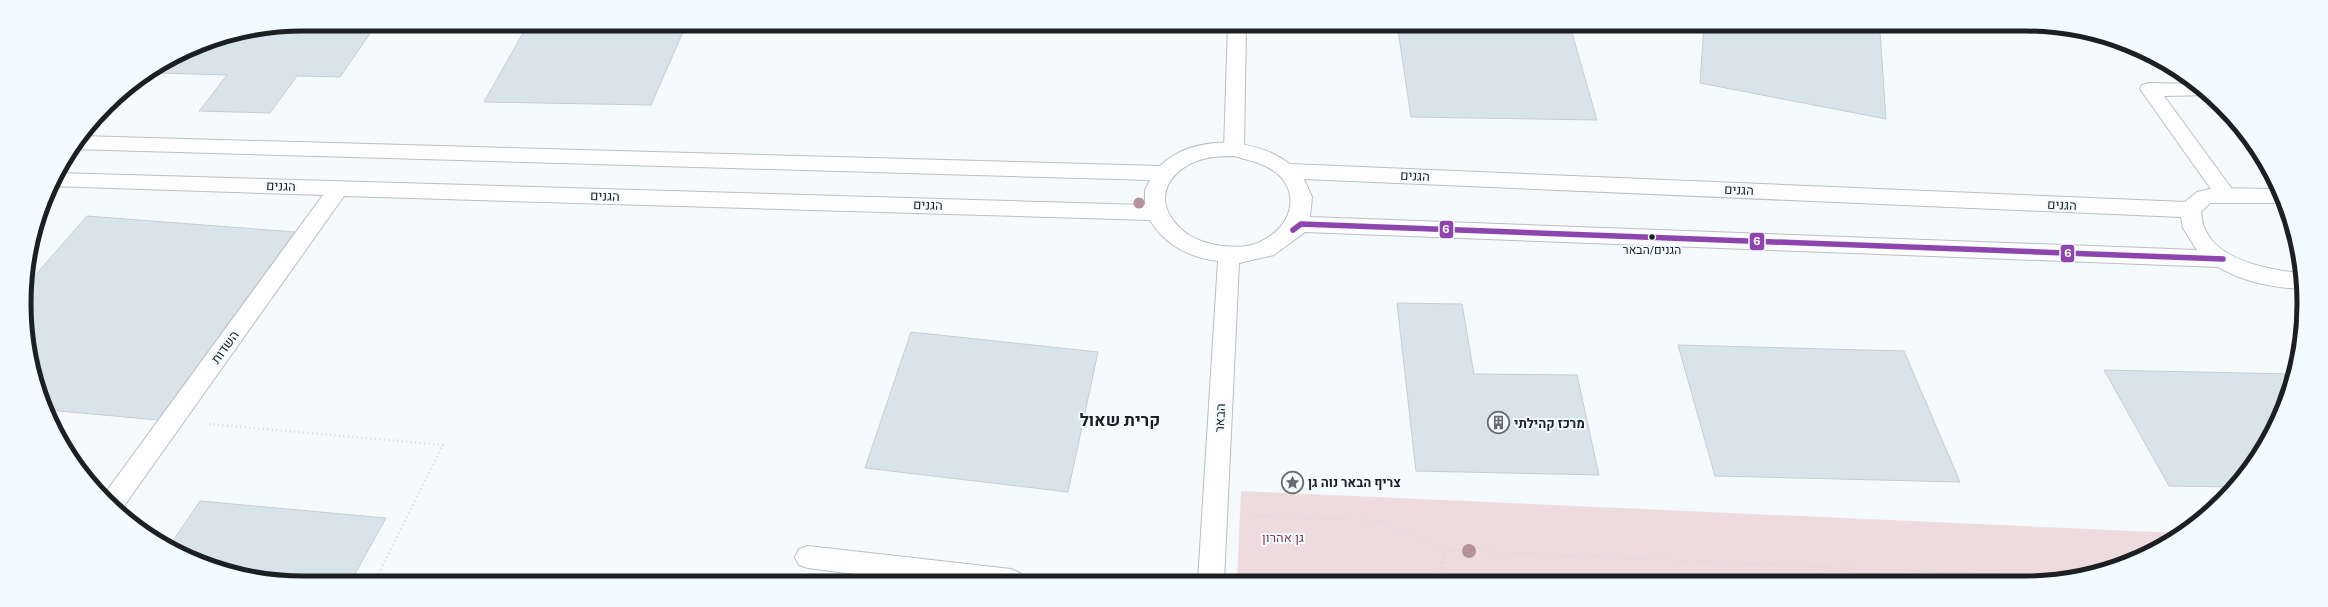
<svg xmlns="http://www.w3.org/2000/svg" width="2328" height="607" viewBox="0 0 2328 607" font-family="'Public Sans',Heebo,sans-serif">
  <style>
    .green { fill: #eddbdf }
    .building { fill: #d8e4ea; stroke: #c9cdcf }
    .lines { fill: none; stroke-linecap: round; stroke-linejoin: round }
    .lane-casing { stroke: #bbbfc1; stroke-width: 2 }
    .street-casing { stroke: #bbbfc1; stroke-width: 2 }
    .path { stroke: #d7d9da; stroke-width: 2.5; stroke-dasharray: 1 3.5; stroke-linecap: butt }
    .lane { fill: #fefeff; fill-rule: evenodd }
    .street { fill: #fefeff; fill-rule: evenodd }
    .bus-1-casing { stroke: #f2fbff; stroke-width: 8 }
    .bus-1 { stroke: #8e44ad; stroke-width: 5.5 }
    .tree { fill: #b5929b }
    .bus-dot { fill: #1c2022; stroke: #f2fbff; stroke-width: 1.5 }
    .labels { text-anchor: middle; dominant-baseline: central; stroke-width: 4; stroke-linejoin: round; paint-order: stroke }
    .bus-label { font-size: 12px; fill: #1c2022; stroke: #f2fbff }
    .street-label { font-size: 13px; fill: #1c2022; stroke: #f2fbff }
    .poi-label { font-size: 13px; font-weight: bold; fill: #1c2022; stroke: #f2fbff; text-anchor: start }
    .park-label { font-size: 13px; fill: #803c4c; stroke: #f2fbff }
    .district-label { font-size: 17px; font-weight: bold; fill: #1c2022; stroke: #f2fbff }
    .rim { fill: none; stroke: #1c2022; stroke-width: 5 }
    .line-badge { stroke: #f2fbff; stroke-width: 1.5 }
    .badge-label { font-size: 11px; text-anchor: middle; font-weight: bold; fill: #fff }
  </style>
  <rect width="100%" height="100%" fill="#f5fafc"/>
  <path class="green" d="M1241,491L2178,533L2148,554L2061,581H1237Z"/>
  <path class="building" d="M304,24H323L318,31L371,32L340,77L297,76L270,113L199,111L227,75L160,73L169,63L197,45L249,29Z
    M528,24L686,25L651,105L484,102Z
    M1704,26H1849L1880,32L1886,119L1700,83Z
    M1398,30L1572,33L1597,120L1411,117Z
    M87,216L295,232L158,420L48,410L39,393L26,340L25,287Z
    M1397,303L1462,304L1474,374L1577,375L1599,475L1416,471Z
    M911,332L1098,352L1068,492L865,468Z
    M1678,345L1904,351L1960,482L1715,476Z
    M2104,370L2291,374L2275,427L2232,487L2169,486Z
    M200,501L386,518L351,581H267L213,568L168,548Z"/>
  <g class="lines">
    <defs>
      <path id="lane" d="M1228,25H1246L1244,149L1241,154L1234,156L1227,154L1224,149Z
        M2149,83L2195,84L2210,95L2164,96L2232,189L2235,194L2232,199L2225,201L2218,199L2140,89L2142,85Z
        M808,546L1011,569L1020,573L1024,581H909L808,568L799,565L795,557L799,549Z"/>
      <path id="street" d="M80,136L1160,166C1194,134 1254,137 1290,164L2185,202L2197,192L2214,188L2278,189L2284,202L2281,203H2210L2201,212C2202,217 2202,223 2204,227C2217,261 2270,270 2301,273L2303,289C2275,288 2243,282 2218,267L1305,232L1274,255L1239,263L1224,581H1198L1218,261C1191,258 1164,245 1150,220L344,196L119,513L103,496L323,195L50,186L57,173L1145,205V190L1150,180L72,149ZM1234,156C1243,159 1254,161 1263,165C1303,182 1297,225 1260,242C1248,248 1235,247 1222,246C1206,244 1189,238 1178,226C1151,198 1170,168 1203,159C1213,156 1224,156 1234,156ZM1304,179L2181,217L2183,228L2197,250L1310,217L1312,197Z"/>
    </defs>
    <use href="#lane" class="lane-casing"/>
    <use href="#street" class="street-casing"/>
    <path class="path" d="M209,424L443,445L375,581
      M1248,515L1380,521L1446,550L2069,578
      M1438,581L1446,550"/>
    <use href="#lane" class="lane"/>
    <use href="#street" class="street"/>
    <defs>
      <path id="bus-1" d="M1293,230L1301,224L2223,259"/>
    </defs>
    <use href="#bus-1" class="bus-1-casing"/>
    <use href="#bus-1" class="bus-1"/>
  </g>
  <g class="tree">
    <circle cx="1139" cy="203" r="5.5"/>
    <circle cx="1469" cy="551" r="7"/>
  </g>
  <defs>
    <symbol id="building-ring" viewBox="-11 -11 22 22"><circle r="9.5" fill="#f2fbff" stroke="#686c6e" stroke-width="1.5"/><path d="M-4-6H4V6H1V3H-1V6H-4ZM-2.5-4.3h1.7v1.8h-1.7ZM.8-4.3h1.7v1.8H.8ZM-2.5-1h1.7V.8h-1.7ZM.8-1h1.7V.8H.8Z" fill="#686c6e"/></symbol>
    <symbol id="sight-ring" viewBox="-11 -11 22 22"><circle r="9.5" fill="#f2fbff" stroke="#686c6e" stroke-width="1.5"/><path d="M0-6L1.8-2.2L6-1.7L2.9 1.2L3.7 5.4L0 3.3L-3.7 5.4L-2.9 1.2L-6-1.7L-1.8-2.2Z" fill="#686c6e"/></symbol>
  </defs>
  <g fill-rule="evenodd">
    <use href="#building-ring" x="1486" y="410" width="25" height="25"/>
    <use href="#sight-ring" x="1280" y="470" width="25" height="25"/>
  </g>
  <circle class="bus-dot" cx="1652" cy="237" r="3.5"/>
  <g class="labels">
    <g class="bus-label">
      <text x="1652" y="250">הגנים/הבאר</text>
    </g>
    <g class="street-label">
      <text transform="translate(1415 176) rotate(3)">הגנים</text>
      <text transform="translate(281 186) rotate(2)">הגנים</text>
      <text transform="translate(1739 190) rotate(3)">הגנים</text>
      <text transform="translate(605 196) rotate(2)">הגנים</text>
      <text transform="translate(928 205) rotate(2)">הגנים</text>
      <text transform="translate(2062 205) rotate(3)">הגנים</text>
      <text transform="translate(225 347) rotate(-54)">השדות</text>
      <text transform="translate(1220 418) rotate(-87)">הבאר</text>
    </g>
    <g class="poi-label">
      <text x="1514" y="423">מרכז קהילתי</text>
      <text x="1308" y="482">צריף הבאר נוה גן</text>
    </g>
    <g class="park-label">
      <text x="1283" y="537">גן אהרון</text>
    </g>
    <g class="district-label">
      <text x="1120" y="420">קרית שאול</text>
    </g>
  </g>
  <path d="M0 0H2328V607H0ZM303 31H2025A272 272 0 0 1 2297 303V304A272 272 0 0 1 2025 576H303A272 272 0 0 1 31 304V303A272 272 0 0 1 303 31Z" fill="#f2fbff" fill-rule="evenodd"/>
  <path class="rim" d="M303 31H2025A272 272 0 0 1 2297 303V304A272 272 0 0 1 2025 576H303A272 272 0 0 1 31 304V303A272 272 0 0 1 303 31Z"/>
  <g class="line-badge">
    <rect x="1439" y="220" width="15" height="19" rx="4" fill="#8e44ad"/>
    <rect x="1749" y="232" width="16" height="19" rx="4" fill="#8e44ad"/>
    <rect x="2060" y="244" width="15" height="19" rx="4" fill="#8e44ad"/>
  </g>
  <g class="badge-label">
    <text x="1446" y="233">6</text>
    <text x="1757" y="245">6</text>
    <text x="2068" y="257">6</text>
  </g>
</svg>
